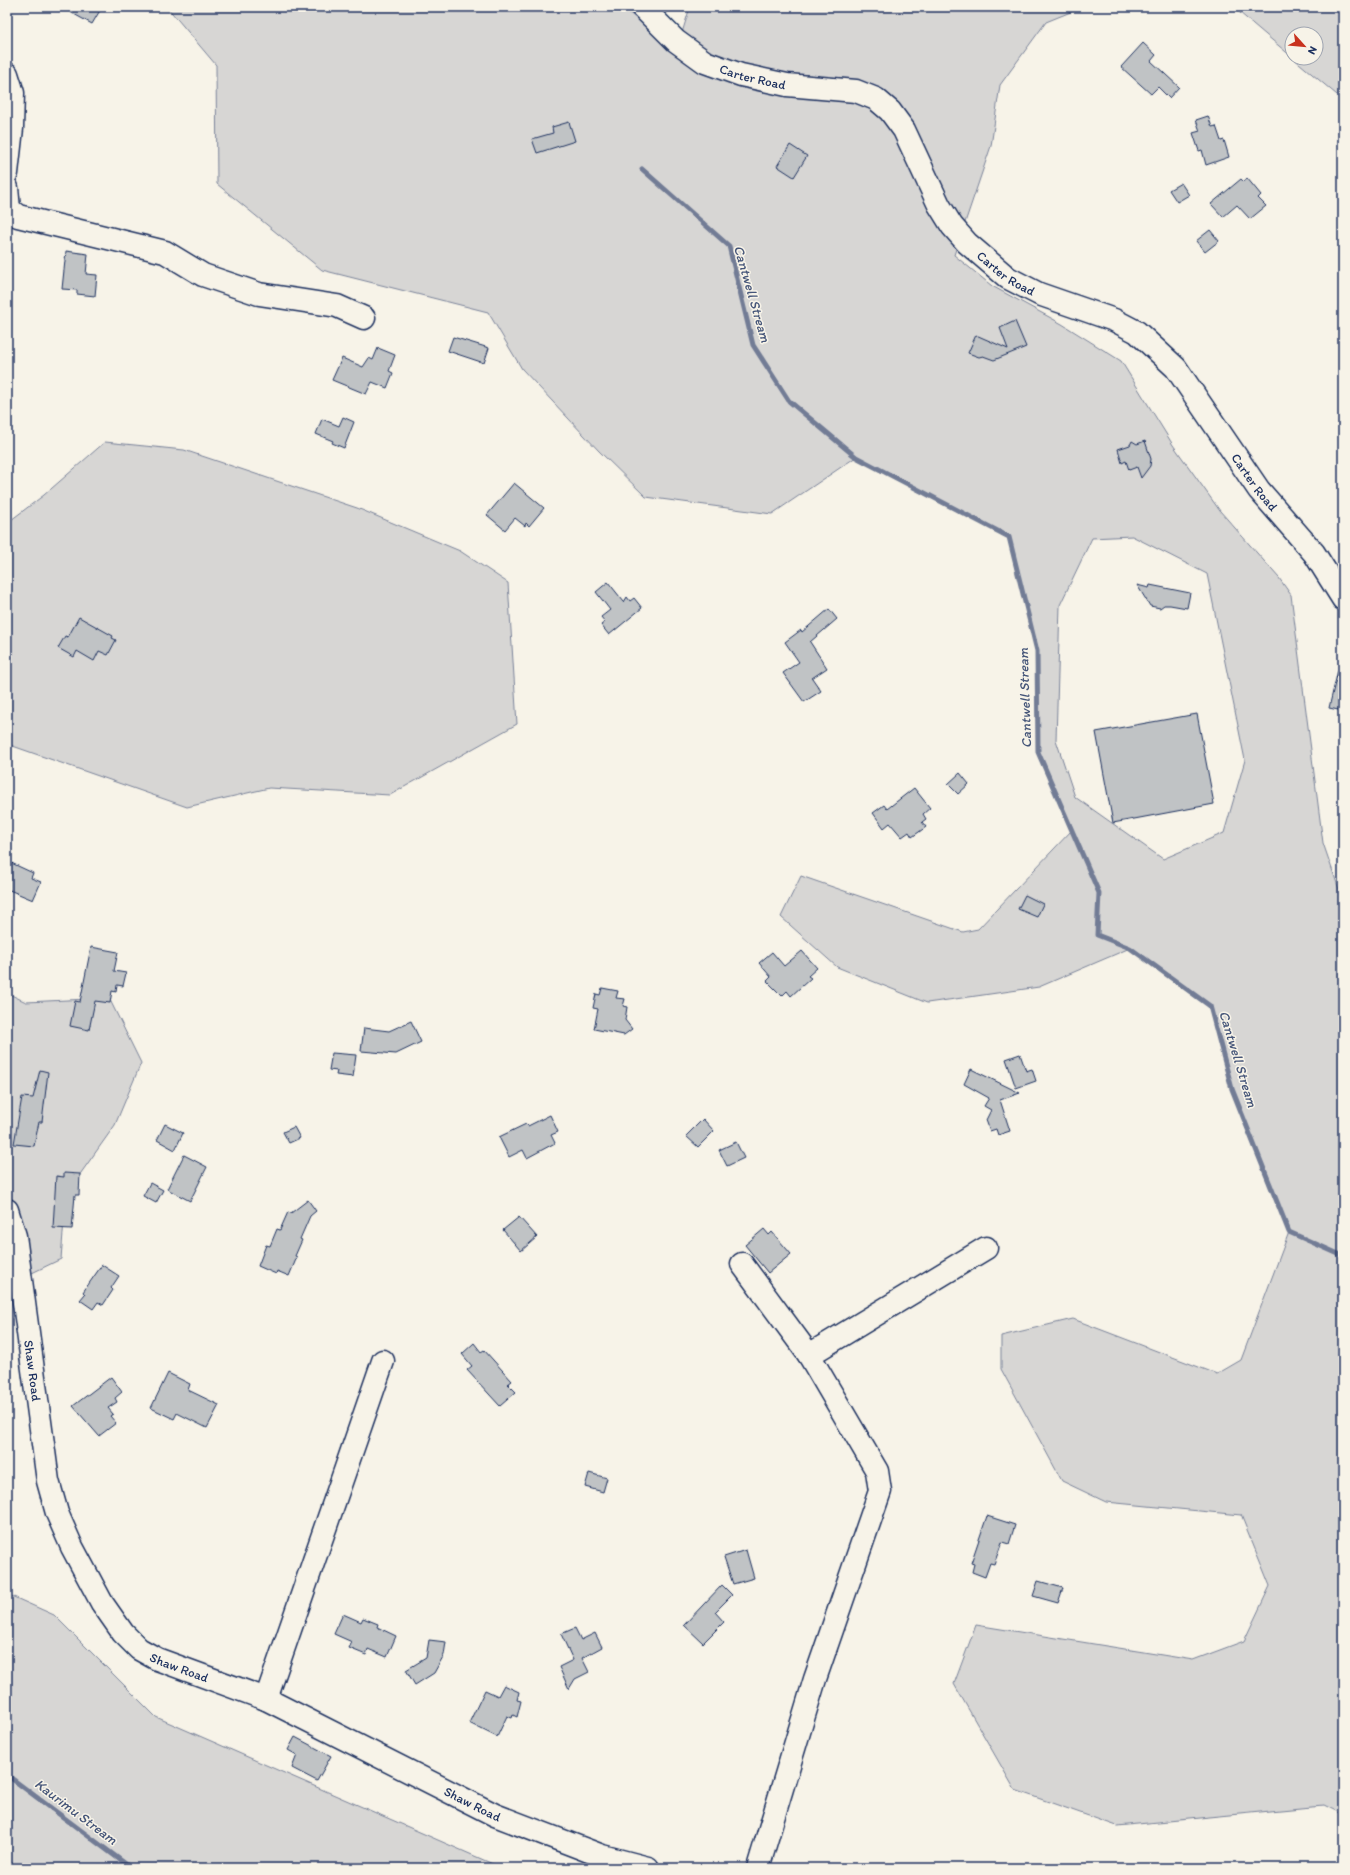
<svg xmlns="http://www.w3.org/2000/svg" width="1350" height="1875" viewBox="0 0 1350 1875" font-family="Itim,sans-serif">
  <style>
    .green { fill: #d7d6d4; stroke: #798299; fill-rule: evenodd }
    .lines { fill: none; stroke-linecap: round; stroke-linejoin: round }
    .stream { stroke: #727c95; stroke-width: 5 }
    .building { fill: #c0c3c5; stroke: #1b2f5e }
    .minor-casing { stroke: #1b2f5e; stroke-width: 25 }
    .minor { stroke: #f7f3e8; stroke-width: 22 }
    .labels { text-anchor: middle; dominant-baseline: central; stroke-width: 3; stroke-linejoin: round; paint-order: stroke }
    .street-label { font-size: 13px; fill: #1b2f5e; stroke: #f7f3e8 }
    .water-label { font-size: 14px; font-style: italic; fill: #465679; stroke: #f7f3e8 }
  </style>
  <rect width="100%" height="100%" fill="#f7f3e8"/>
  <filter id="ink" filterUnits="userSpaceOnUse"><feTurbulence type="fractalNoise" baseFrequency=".025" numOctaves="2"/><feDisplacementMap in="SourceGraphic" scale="8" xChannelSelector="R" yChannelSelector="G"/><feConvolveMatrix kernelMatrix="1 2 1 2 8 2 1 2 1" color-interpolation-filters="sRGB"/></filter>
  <g filter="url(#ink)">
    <path class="green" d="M167,7H622L668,44L677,49L690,7H1083L1046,22L1000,85L991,146L954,255L992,286L1062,324L1121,361L1173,445L1220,511L1279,578L1291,595L1323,843L1343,901V1816L1323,1806L1117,1826L1015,1790L954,1684L976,1625L1193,1660L1244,1641L1270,1586L1241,1515L1106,1502L1062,1481L1001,1369V1336L1073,1319L1217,1374L1241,1360L1289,1232L1232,1089L1210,1006L1130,948L1039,987L927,1003L837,967L781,917L801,876L963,932L978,929L1072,830L1038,752L1037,651L1009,538L856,457L772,514L646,497L599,451L522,369L488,312L322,270L217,184L216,65ZM1132,536L1207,574L1245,760L1224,833L1163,859L1075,797L1056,740L1060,605L1092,538Z
      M1233,7H1343V100L1293,58H1316V34H1292V57Z
      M105,442L184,450L357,508L460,551L508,583L517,724L390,795L269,788L187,807L7,744V523L44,495Z
      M7,993L26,1002L109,998L141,1063L115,1125L66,1194L61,1259L7,1285Z
      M7,1594L54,1615L156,1717L502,1868H7Z"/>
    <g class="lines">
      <path class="stream" d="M642,169L729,246L753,345L789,401L856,457L1009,537L1037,651L1038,752L1099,893L1097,935L1130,948L1210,1006L1232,1089L1289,1232L1343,1256
        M7,1775L131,1868"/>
    </g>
    <path class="building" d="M61,7H102L92,24Z
      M1143,43L1156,55L1151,61L1179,87L1169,98L1158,87L1151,94L1121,67Z
      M1208,116L1212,127L1216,126L1221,141L1224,140L1229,157L1206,165L1202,150L1199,151L1193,133L1200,131L1196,120Z
      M569,122L575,141L537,153L532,139L553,133L552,127Z
      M790,145L807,156L794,177L777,166Z
      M1247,178L1261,195L1258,198L1266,206L1250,219L1237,205L1223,217L1211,204L1241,179L1244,182Z
      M1181,183L1189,195L1177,202L1169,190Z
      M1210,230L1219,241L1205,252L1196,241Z
      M66,251L88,254L86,274L97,275L95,296L77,294V290L62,289Z
      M1015,321L1026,347L994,360L983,356L979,357L968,353L976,335L1008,349L1000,328Z
      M453,337L489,348L484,363L448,351Z
      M378,348L395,355L389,371L393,373L387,388L372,382L366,394L332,380L342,358L363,367L369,358L373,360Z
      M343,417L354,422L344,448L332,443L333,441L316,434L322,419L339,426Z
      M1132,441L1137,444L1145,441L1151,459L1150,466L1141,478L1137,467L1129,470L1126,461L1122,463L1118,449L1130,445Z
      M514,483L544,508L529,526L526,523L525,526L515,518L505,530L487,515Z
      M608,582L624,602L627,597L630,601L634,598L642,608L609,635L601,625L605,622L601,617L610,610L596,592Z
      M1137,585L1149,588L1150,585L1190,593L1187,608L1170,605H1164L1160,608L1150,606Z
      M829,609L837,619L810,642L827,668L812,678L821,691L804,702L783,673L799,662L785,642L801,630L802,632Z
      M79,617L113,636L112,638L116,640L108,655L99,651L94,661L77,651L74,657L58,648L65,636L68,637Z
      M1338,670L1343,671V711L1329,708Z
      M1197,714L1214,804L1113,823L1096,732Z
      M960,773L969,784L958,794L948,784Z
      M914,788L930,808L923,814L926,819L922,822L926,827L912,837L909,832L902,837L890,823L884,828L873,813L884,805L887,809Z
      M7,861L33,873L31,878L41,882L33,900L7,889Z
      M1025,895L1043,904L1037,917L1018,909Z
      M91,947L118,952L114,971L126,973L123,986L117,985L116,992L112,991L110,1003L95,1001L89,1030L70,1026L75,1001L80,1002Z
      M802,951L817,968L808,976L811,978L791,996L787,991L782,996L767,981L771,977L759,963L772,952L784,966Z
      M602,988L618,991L616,998L625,999L623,1006L627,1007L625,1020L632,1029L624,1035L594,1029L598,1009L593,1008L596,994L600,995Z
      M411,1021L421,1042L396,1054L361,1051L364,1028L389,1031Z
      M332,1053L356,1055L353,1077L336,1075L337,1071L329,1070Z
      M1020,1054L1026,1071L1032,1069L1036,1081L1016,1088L1006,1059Z
      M971,1069L1020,1093L1000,1100L1010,1131L998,1135L996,1129L990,1131L986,1120L991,1110L984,1106L989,1098L964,1084Z
      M40,1070L48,1072L42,1122H39L34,1146L14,1144L22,1097L33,1098Z
      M550,1115L558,1132L551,1135L555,1143L527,1158L523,1150L509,1157L499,1137L526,1124L528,1126Z
      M703,1119L714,1131L698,1147L686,1136Z
      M165,1124L183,1133L175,1150L157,1140Z
      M294,1127L300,1138L289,1143L283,1132Z
      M736,1142L744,1158L727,1166L719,1150Z
      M184,1155L207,1167L190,1201L167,1189Z
      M64,1173L80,1174L79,1195H75L72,1229L53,1228L56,1176L64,1177Z
      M150,1183L163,1190L156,1203L143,1196Z
      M308,1200L316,1211L310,1216L300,1239L302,1240L295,1256L297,1257L289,1276L277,1271L276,1274L258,1266L266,1245L270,1246L277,1229L280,1230L288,1212L291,1213Z
      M519,1217L537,1237L521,1251L503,1230Z
      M764,1229L769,1235L772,1232L791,1254L768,1273L745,1245Z
      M102,1265L119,1276L111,1288L113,1290L103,1305L98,1302L93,1309L80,1300L85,1294L83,1292Z
      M474,1343L481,1352L484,1350L512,1381L508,1384L516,1392L500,1406L467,1370L472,1366L462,1354Z
      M168,1373L190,1384L188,1390L219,1405L207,1428L177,1413L174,1419L151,1408Z
      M111,1377L122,1392L115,1398L117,1402L108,1408L113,1414L110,1416L116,1423L99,1436L73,1406Z
      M589,1473L607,1478L603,1492L585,1487Z
      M987,1516L1015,1525L1009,1544L1002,1542L994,1564L990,1563L985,1577L972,1572L974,1564L971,1563Z
      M746,1550L754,1578L733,1584L724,1557Z
      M1038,1581L1063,1588L1058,1603L1033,1596Z
      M722,1585L732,1595L715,1612L724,1622L703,1643L684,1625Z
      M343,1614L361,1622L363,1618L378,1624L377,1627L396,1636L387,1657L368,1649L366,1655L349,1648L352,1642L334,1634Z
      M575,1628L581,1640L595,1633L602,1647L582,1658L589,1672L575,1679L569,1689L559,1667L573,1660L561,1634Z
      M429,1640L446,1642L444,1655L434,1673L415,1685L406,1670L426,1658Z
      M504,1685L519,1692L517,1700L521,1701L517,1717L513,1715L512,1718L507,1716L497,1737L469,1723L485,1690L498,1696Z
      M295,1737L331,1756L317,1781L292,1768L297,1755L288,1750Z"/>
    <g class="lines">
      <defs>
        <g id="minor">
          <path id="s1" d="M642,7L676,41L705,62L741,75L787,85L856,91L876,99L890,111L904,130L939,205L952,226L967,243L1008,278L1039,294L1114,320L1137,332L1176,368L1259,490L1314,553L1343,599"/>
          <path d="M7,74L13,93L12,128L7,173"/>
          <path d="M7,188L9,209L18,216L165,252L203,275L259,294L337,306L364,318"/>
          <path id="s2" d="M7,1210L15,1236L48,1481L57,1513L72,1547L102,1603L123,1633L139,1649L157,1659L266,1699L495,1815L602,1856L648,1868"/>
          <path d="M742,1264L809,1355L877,1471L880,1491L815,1679L758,1868"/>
          <path d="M809,1355L986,1248"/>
          <path d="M266,1699L383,1361"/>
        </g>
      </defs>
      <use href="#minor" class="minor-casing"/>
      <use href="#minor" class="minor"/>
    </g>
  </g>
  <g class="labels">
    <g class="street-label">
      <text stroke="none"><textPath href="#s1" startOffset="134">Carter Road</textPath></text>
      <text stroke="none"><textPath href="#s1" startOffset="482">Carter Road</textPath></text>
      <text stroke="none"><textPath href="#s1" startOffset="818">Carter Road</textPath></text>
      <text stroke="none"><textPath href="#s2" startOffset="163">Shaw Road</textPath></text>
      <text stroke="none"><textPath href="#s2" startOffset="512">Shaw Road</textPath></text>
      <text stroke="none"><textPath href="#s2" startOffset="836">Shaw Road</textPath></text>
    </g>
    <g class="water-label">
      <text transform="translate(752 294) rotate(74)">Cantwell Stream</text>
      <text transform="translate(1025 698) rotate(-92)">Cantwell Stream</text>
      <text transform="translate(1238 1059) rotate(73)">Cantwell Stream</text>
      <text transform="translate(76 1812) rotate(37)">Kaurimu Stream</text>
    </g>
  </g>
  <rect width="1350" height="1875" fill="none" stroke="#f7f3e8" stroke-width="24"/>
  <rect x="12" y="12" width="1326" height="1851" fill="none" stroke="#1b2f5e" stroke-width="1.5" filter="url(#ink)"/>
  <g transform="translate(1304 46) rotate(117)"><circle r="19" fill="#f7f3e8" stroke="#9fa5b1"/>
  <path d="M0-3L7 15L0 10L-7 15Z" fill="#c8321e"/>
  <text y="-6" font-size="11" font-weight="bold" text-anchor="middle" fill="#1b2f5e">N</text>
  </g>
</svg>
